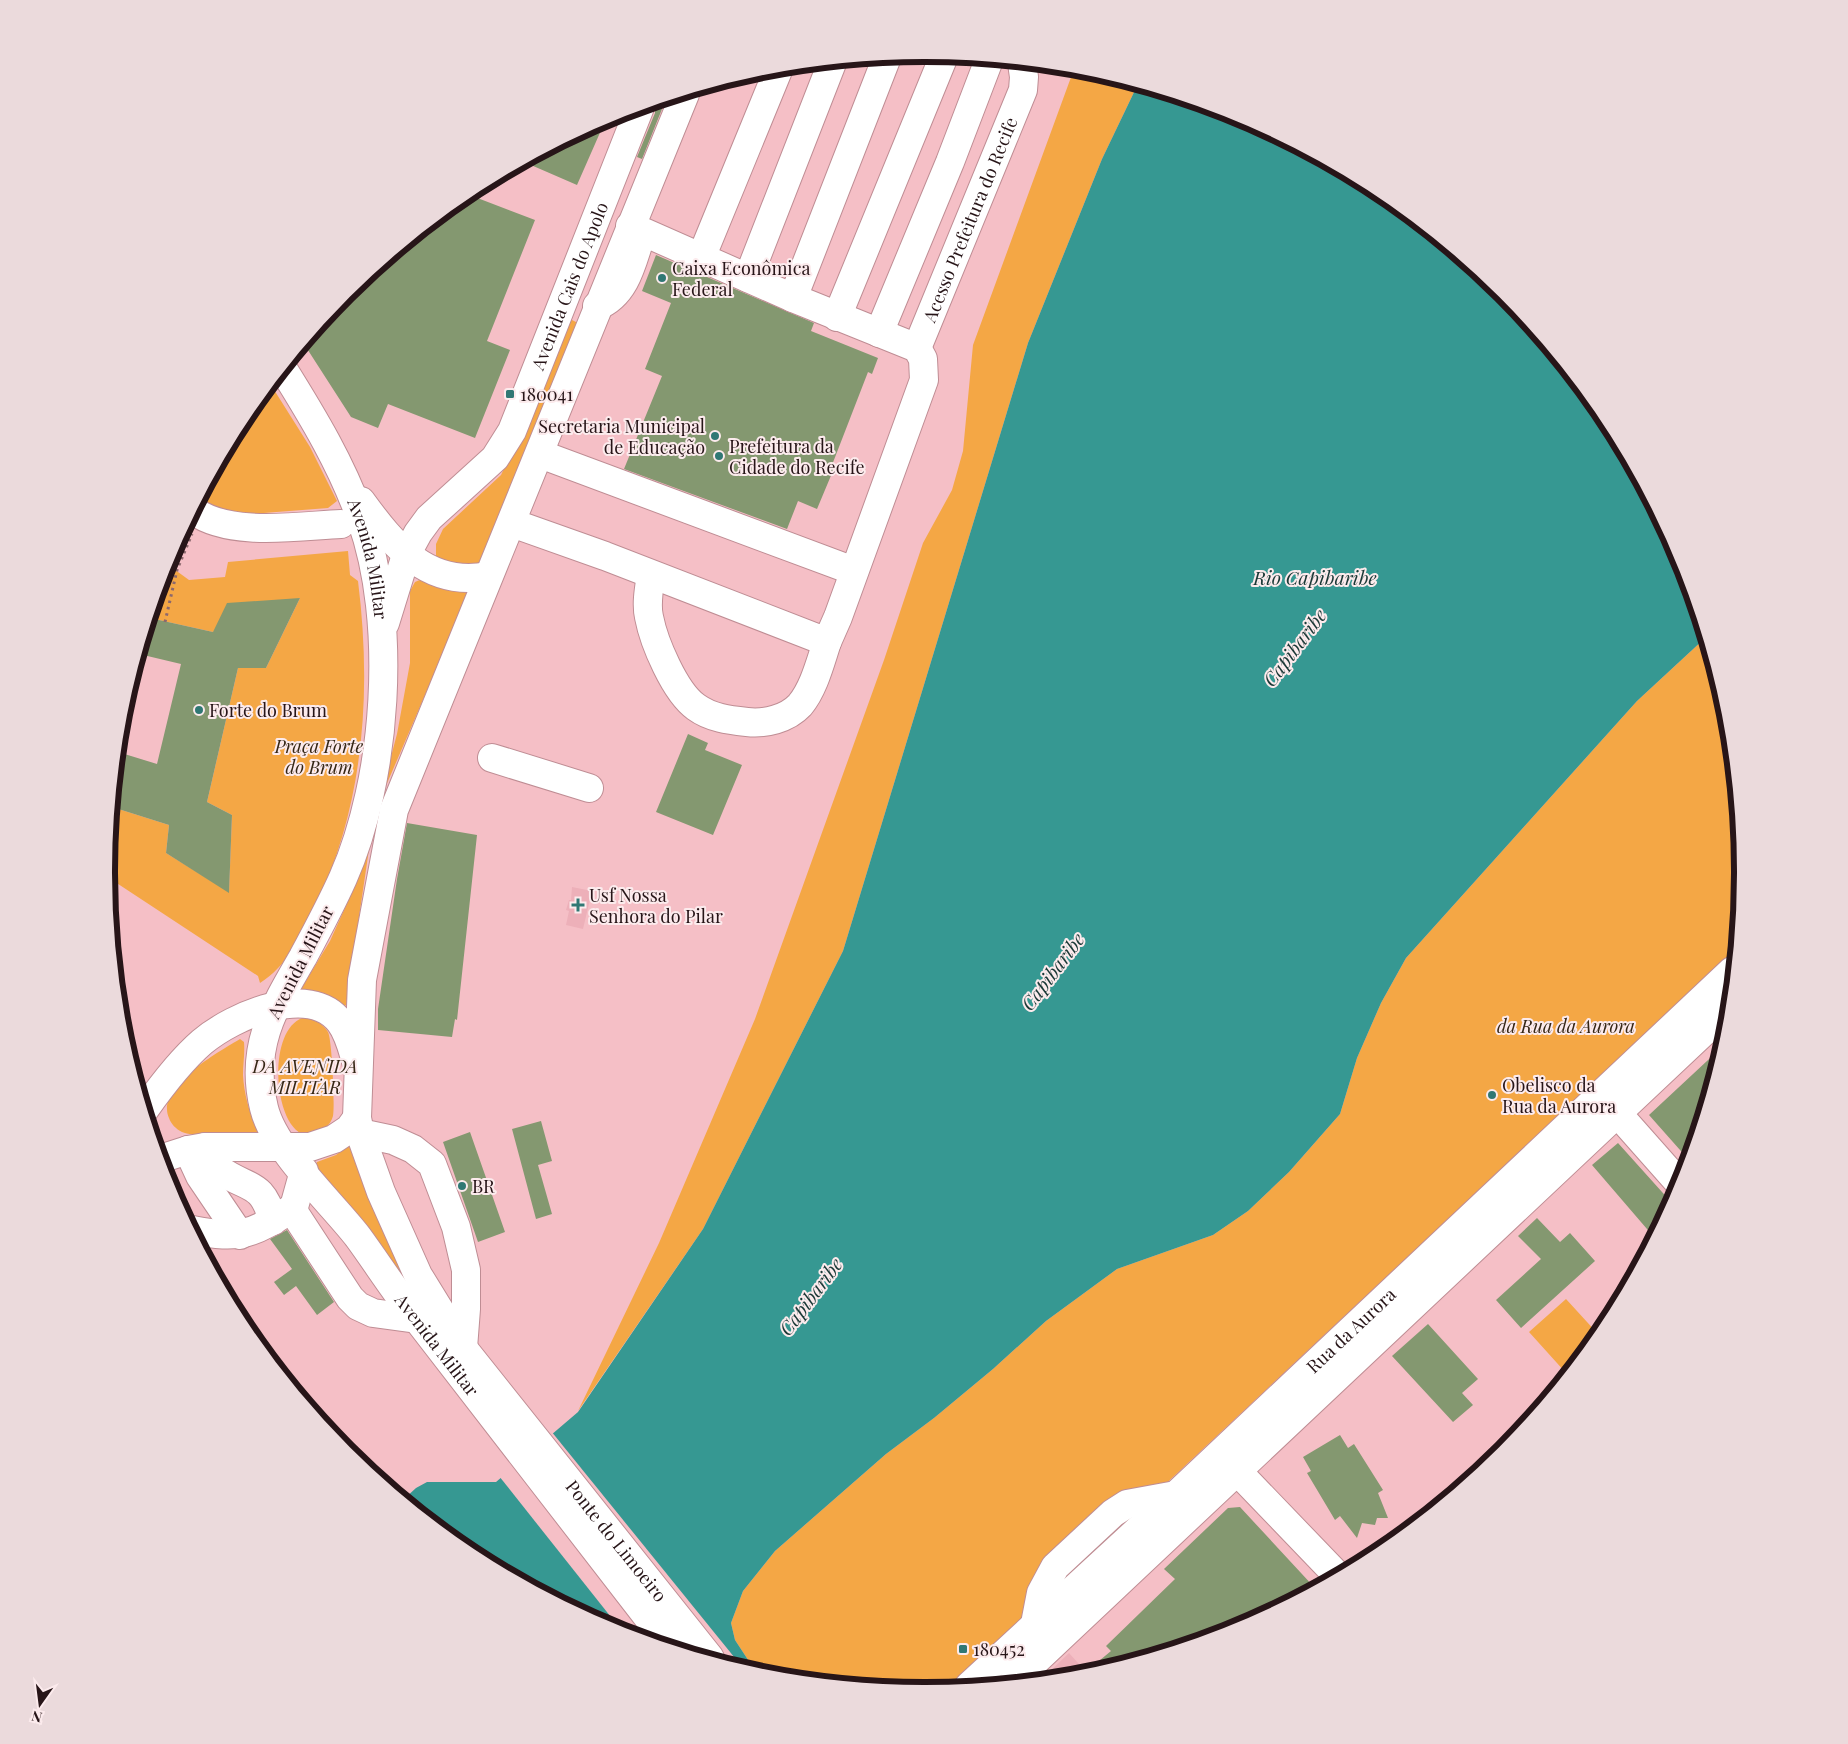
<svg xmlns="http://www.w3.org/2000/svg" width="1848" height="1744" viewBox="0 0 1848 1744" font-family="'Playfair Display',serif">
  <style>
    .built { fill: #edb0b9 }
    .green { fill: #f4a745 }
    .water { fill: #369892 }
    .pier { fill: #f5bfc6 }
    .building { fill: #849870 }
    .lines { fill: none; stroke-linecap: round; stroke-linejoin: round }
    .minor-casing { stroke: #bf8d94; stroke-width: 30 }
    .major-casing { stroke: #bf8d94; stroke-width: 30 }
    .path { stroke: #8c686d; stroke-width: 3; stroke-dasharray: 2.5 4; stroke-linecap: butt }
    .minor { stroke: #fff; stroke-width: 28 }
    .major { stroke: #fff; stroke-width: 28 }
    .poi-dot { fill: #307874; stroke: #fcebed; stroke-width: 2 }
    .labels { text-anchor: middle; dominant-baseline: central; stroke-width: 4; stroke-linejoin: round; paint-order: stroke }
    .street-label { font-size: 18px; fill: #271518; stroke: #fcebed }
    .poi-label { font-size: 18px; fill: #271518; stroke: #fcebed; text-anchor: start }
    .park-label { font-size: 18px; font-style: italic; fill: #352615; stroke: #fcebed }
    .water-label { font-size: 19px; font-style: italic; fill: #1a3836; stroke: #fcebed }
    .rim { fill: none; stroke: #271518; stroke-width: 6 }
  </style>
  <rect width="100%" height="100%" fill="#f5bfc6"/>
  <path class="built" d="M572,887L592,891L583,929L566,925L569,911L566,910L569,900H571Z
    M1069,1653L1087,1673L1042,1679Z"/>
  <path class="green" d="M1074,69L1137,86L1102,159L1028,343L843,951L703,1229L578,1411L659,1243L755,1019L884,660L923,543L952,490L963,451L973,345Z
    M568,318L578,323L484,556L480,562L468,569L436,559V544L443,529L501,475L528,419Z
    M271,385L310,447L337,501L328,508L238,515L198,502L244,417Z
    M348,551L350,575L358,581C372,693 364,805 315,908C303,935 286,967 260,983L258,976L106,876L112,807L169,825L166,853L229,892L232,815L207,802L238,668H266L300,598L213,632L150,618L167,564L189,580L225,577L228,562Z
    M422,579L442,588L469,593L379,802L372,829L346,1005L344,1007L301,989L330,941L349,899L384,783L397,734L410,663V591L415,582Z
    M1704,639L1727,713L1742,872L1734,951L948,1688L924,1690L756,1672L735,1640L731,1623L743,1591L775,1551L886,1454L934,1418L993,1369L1046,1321L1117,1269L1213,1235L1248,1211L1289,1172L1340,1114L1357,1058L1381,1003L1406,958L1637,701Z
    M302,1018C312,1018 323,1023 328,1032C332,1039 335,1107 333,1116C331,1125 321,1133 311,1135C275,1140 264,1033 302,1018Z
    M240,1039L244,1042C245,1053 243,1064 243,1075C244,1095 250,1114 258,1133C241,1133 196,1138 182,1132C176,1129 171,1124 169,1118C155,1088 218,1052 240,1039Z
    M350,1144L418,1298L315,1168L317,1162L336,1155Z
    M1566,1299L1598,1334L1566,1373L1529,1332Z"/>
  <path class="water" d="M1137,86L1237,116L1379,192L1503,294L1605,418L1680,559L1704,639L1637,701L1406,958L1381,1003L1357,1058L1340,1114L1289,1172L1248,1211L1213,1235L1117,1269L1046,1321L993,1369L934,1418L886,1454L775,1551L743,1591L731,1623L735,1640L756,1672L611,1628L469,1552L404,1499L416,1488L427,1482H496L578,1412L703,1229L843,951L1028,343L1102,159Z"/>
  <path class="pier" d="M551,1431L743,1668L622,1631L499,1476Z"/>
  <path class="building" d="M666,99L642,159L637,157L655,113V103Z
    M606,119L577,185L524,162L540,154Z
    M467,194L535,220L487,341L510,350L475,438L388,404L378,428L351,417L304,344L346,293Z
    M656,255L814,323L811,331L878,358L872,374L868,372L832,465L835,466L817,509L798,501L787,529L624,469L662,376L645,369L671,303L642,291Z
    M300,598L266,668H238L207,802L232,815L229,893L166,853L169,825L112,807L118,752L157,764L181,664L139,654L150,618L213,632L227,603Z
    M688,734L708,743L705,750L742,765L713,835L656,812Z
    M407,823L477,835L457,1020L455,1019L452,1037L378,1030V1009L397,879Z
    M1722,1047L1716,1067L1688,1159L1649,1115Z
    M541,1121L552,1161L538,1165L552,1214L536,1219L512,1129Z
    M470,1132L505,1232L478,1242L443,1142Z
    M1618,1143L1671,1202L1653,1236L1592,1165Z
    M1537,1218L1560,1242L1570,1233L1595,1261L1521,1328L1496,1300L1541,1259L1518,1236Z
    M287,1230L334,1302L317,1315L296,1286L284,1295L274,1282L292,1269L270,1239Z
    M1428,1324L1478,1379L1462,1393L1473,1405L1453,1422L1392,1356Z
    M1340,1435L1348,1448L1354,1444L1383,1490L1378,1493L1388,1518H1377L1375,1525L1362,1523L1357,1538L1340,1516L1335,1520L1307,1473L1311,1471L1303,1457Z
    M1240,1507L1314,1587L1237,1628L1082,1675L1111,1651L1106,1646L1175,1579L1164,1569L1228,1508Z"/>
  <g class="lines">
    <defs>
      <g id="minor">
        <path d="M701,258L779,68"/>
        <path d="M748,278L832,63"/>
        <path d="M793,298L887,57"/>
        <path d="M597,306C627,295 633,259 642,232"/>
        <path d="M837,317L944,56"/>
        <path d="M879,333L950,162L989,60"/>
        <path id="s1" d="M917,348L1023,90L1024,77L1022,63"/>
        <path d="M540,454L854,571"/>
        <path d="M194,511C230,537 298,526 341,524"/>
        <path d="M512,523L605,556L827,642L838,617L924,380L923,359L917,348L793,298L630,226"/>
        <path d="M651,575C649,588 646,604 649,617C654,643 675,692 696,707C711,718 729,720 747,722C765,724 787,719 800,705C814,688 820,663 827,642"/>
        <path d="M492,758L589,788"/>
        <path d="M145,1109C162,1085 180,1061 202,1042C233,1016 309,982 340,1022C350,1035 353,1053 358,1068"/>
        <path d="M1618,1114L1680,1184"/>
        <path d="M360,1133L393,1140L413,1149L432,1164L456,1227L466,1270V1309L463,1348"/>
        <path d="M205,1147C209,1154 213,1165 220,1170C248,1190 262,1180 273,1221"/>
        <path d="M188,1150L200,1176L240,1235"/>
        <path d="M160,1159L188,1150L205,1147H310L334,1139L349,1129L357,1118"/>
        <path d="M304,1171L294,1207L295,1214L350,1298L358,1306L373,1313L417,1319"/>
        <path d="M192,1230C241,1240 253,1234 294,1207"/>
        <path d="M1238,1472L1337,1575"/>
        <path d="M1035,1624L1041,1593L1055,1567L1113,1513L1127,1504L1176,1495"/>
      </g>
      <g id="major">
        <path id="s2" d="M685,94L394,810L362,980L357,1118L360,1133L381,1192L418,1275L463,1348L710,1658"/>
        <path id="s3" d="M283,369C313,417 342,465 361,519C398,622 387,779 343,878C331,905 317,931 303,957C274,1007 249,1047 264,1108C274,1150 331,1202 358,1237C377,1263 394,1290 414,1315C499,1425 585,1535 670,1646"/>
        <path d="M361,501C393,545 428,588 488,576"/>
        <path id="s4" d="M385,623L406,555L418,533L429,518L495,458L512,431L640,107"/>
        <path d="M1014,1681L1729,1008"/>
        <path id="s5" d="M969,1686L1176,1495L1732,971"/>
      </g>
    </defs>
    <use href="#minor" class="minor-casing"/>
    <use href="#major" class="major-casing"/>
    <path class="path" d="M165,622L177,570L192,534"/>
    <use href="#minor" class="minor"/>
    <use href="#major" class="major"/>
  </g>
  <g class="poi-dot">
    <circle cx="662" cy="278" r="5"/>
    <rect x="505" y="389" width="10" height="10" rx="2.5"/>
    <circle cx="715" cy="436" r="5"/>
    <circle cx="719" cy="456" r="5"/>
    <circle cx="199" cy="710" r="5"/>
    <path d="M575.5 897.5h5v5h5v5h-5v5h-5v-5h-5v-5h5z"/>
    <circle cx="1492" cy="1095" r="5"/>
    <circle cx="462" cy="1186" r="5"/>
    <rect x="958" y="1644" width="10" height="10" rx="2.5"/>
  </g>
  <g class="labels">
    <g class="street-label">
      <text stroke="none"><textPath href="#s1" startOffset="139">Acesso Prefeitura do Recife</textPath></text>
      <text stroke="none"><textPath href="#s4" startOffset="392">Avenida Cais do Apolo</textPath></text>
      <text stroke="none"><textPath href="#s3" startOffset="210">Avenida Militar</textPath></text>
      <text transform="translate(300 962) rotate(-63)">Avenida Militar</text>
      <text stroke="none"><textPath href="#s5" startOffset="522">Rua da Aurora</textPath></text>
      <text stroke="none"><textPath href="#s3" startOffset="1080">Avenida Militar</textPath></text>
      <text stroke="none"><textPath href="#s2" startOffset="1585">Ponte do Limoeiro</textPath></text>
    </g>
    <g class="poi-label">
      <text x="672" y="268">Caixa Econômica<tspan x="672" dy="21">Federal</tspan></text>
      <text x="520" y="394">180041</text>
      <text x="705" y="426" text-anchor="end">Secretaria Municipal<tspan x="705" dy="21">de Educação</tspan></text>
      <text x="729" y="446">Prefeitura da<tspan x="729" dy="21">Cidade do Recife</tspan></text>
      <text x="209" y="710">Forte do Brum</text>
      <text x="589" y="895">Usf Nossa<tspan x="589" dy="21">Senhora do Pilar</tspan></text>
      <text x="1502" y="1085">Obelisco da<tspan x="1502" dy="21">Rua da Aurora</tspan></text>
      <text x="472" y="1186">BR</text>
      <text x="973" y="1649">180452</text>
    </g>
    <g class="park-label">
      <text x="319" y="746">Praça Forte<tspan x="319" dy="21">do Brum</tspan></text>
      <text x="1566" y="1026">da Rua da Aurora</text>
      <text x="305" y="1066">DA AVENIDA<tspan x="305" dy="21">MILITAR</tspan></text>
    </g>
    <g class="water-label">
      <text x="1315" y="577">Rio Capibaribe</text>
      <text transform="translate(1294 647) rotate(-53)">Capibaribe</text>
      <text transform="translate(1052 971) rotate(-53)">Capibaribe</text>
      <text transform="translate(810 1296) rotate(-53)">Capibaribe</text>
    </g>
  </g>
  <path d="M0 0H1848V1744H0ZM924 62H925A809 809 0 0 1 1734 871V873A809 809 0 0 1 925 1682H924A809 809 0 0 1 115 873V871A809 809 0 0 1 924 62Z" fill="#ebdadc" fill-rule="evenodd"/>
  <path class="rim" d="M924 62H925A809 809 0 0 1 1734 871V873A809 809 0 0 1 925 1682H924A809 809 0 0 1 115 873V871A809 809 0 0 1 924 62Z"/>
  <g transform="translate(40 1704) rotate(194)" stroke="#fcebed" stroke-width="4" paint-order="stroke">
  <path d="M0-4L9 19L0 12L-9 19Z" fill="#271518"/>
  <text y="-8" font-size="14" font-weight="bold" text-anchor="middle" fill="#271518">N</text>
  </g>
</svg>
